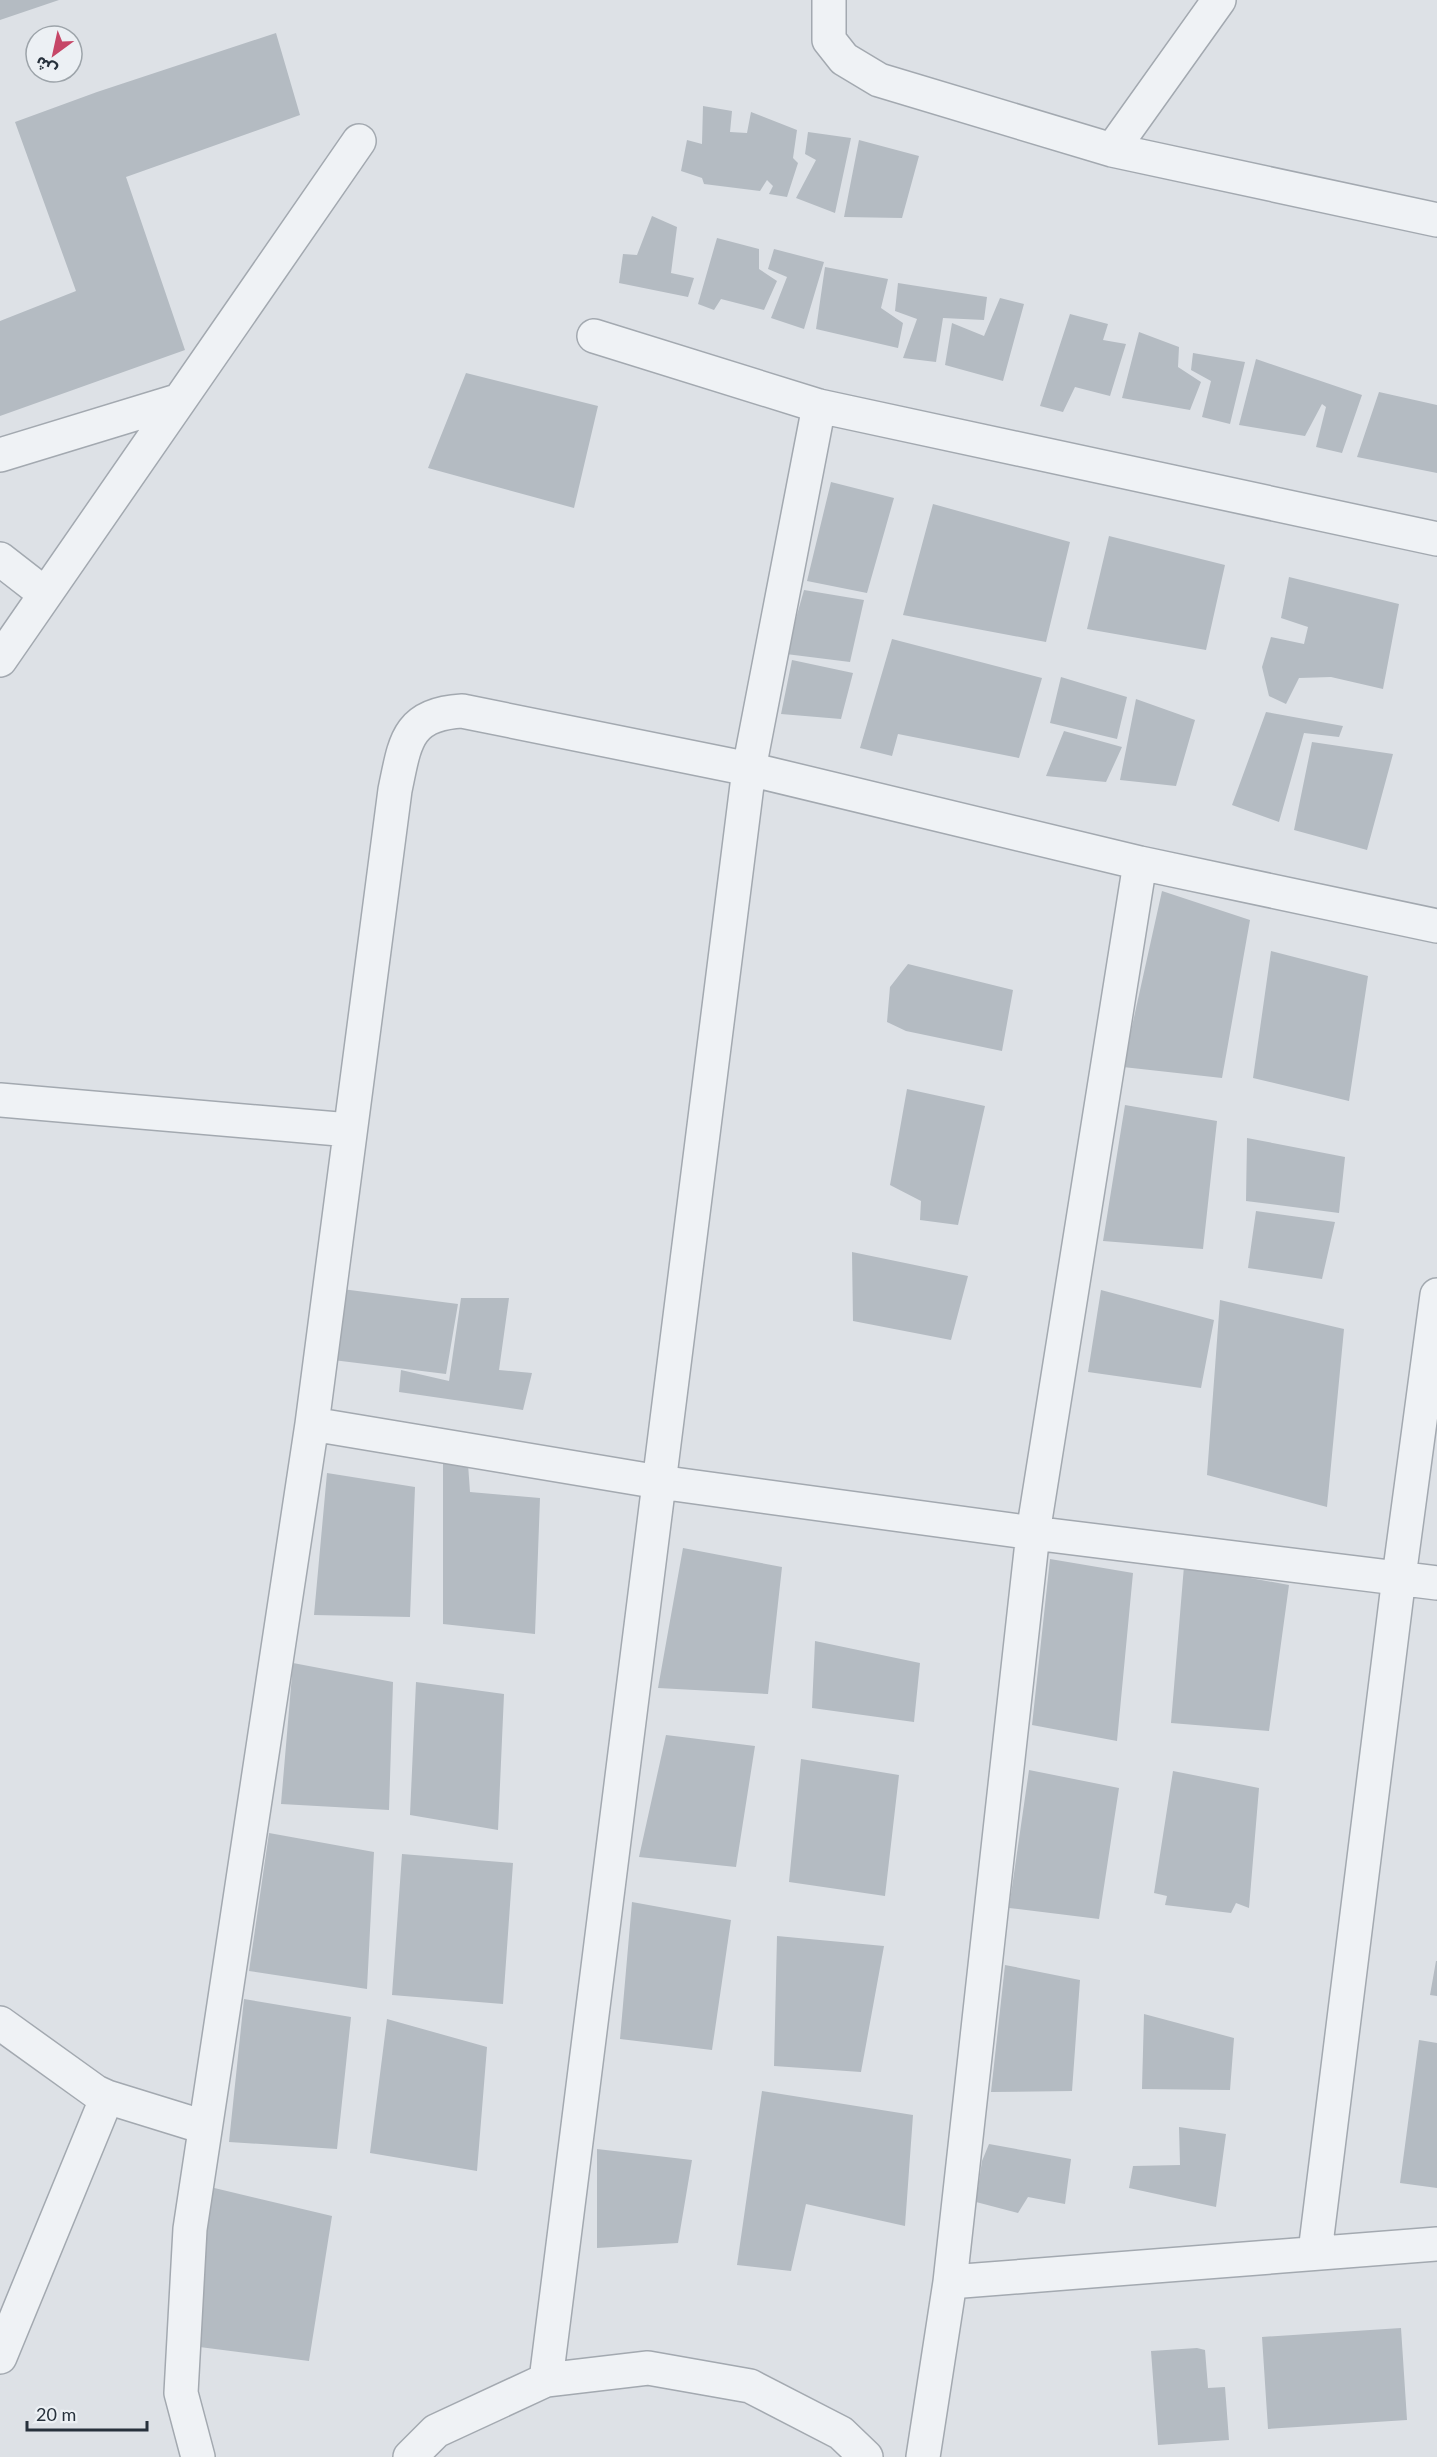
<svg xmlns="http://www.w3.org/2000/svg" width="1437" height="2457" viewBox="0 0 1437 2457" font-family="Lato,'Noto Sans Arabic',sans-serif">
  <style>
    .building { fill: #b4bbc2 }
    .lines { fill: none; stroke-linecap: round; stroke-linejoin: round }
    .minor-casing { stroke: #a3a9b0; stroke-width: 36 }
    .minor { stroke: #eff2f5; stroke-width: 33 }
  </style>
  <rect width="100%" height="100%" fill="#dde1e6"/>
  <path class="building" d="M0,0H59L0,20Z
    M276,33L300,115L126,177L185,350L0,416V321L76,291L15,122L97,92Z
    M703,106L732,111L730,132L747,133L751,112L797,130L793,158L798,163L787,197L769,194L773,186L767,180L760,191L704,184L702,178L681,171L687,140L702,144Z
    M808,132L851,138L835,213L796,198L816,160L805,154Z
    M859,140L919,156L902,218L844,217Z
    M652,216L677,227L671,273L694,278L688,297L619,283L623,254L637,255Z
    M717,238L759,249V269L777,281L764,310L721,299L714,310L698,304Z
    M774,249L824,262L804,329L771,318L787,277L768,269Z
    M825,267L888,279L881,308L903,323L898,348L816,329Z
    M898,283L987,297L984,320L943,318L936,362L903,358L917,319L895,311Z
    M1000,298L1024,304L1003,381L945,365L952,323L984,336Z
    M1070,314L1108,324L1103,340L1126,344L1110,396L1075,387L1063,412L1040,406Z
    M1139,332L1179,347L1178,367L1201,382L1190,410L1122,398Z
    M1193,353L1245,362L1230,424L1202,417L1211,381L1191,370Z
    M1256,359L1362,395L1342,453L1316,447L1326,407L1322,404L1305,436L1239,425Z
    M466,373L598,406L574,508L428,468Z
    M1379,392L1437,405V473L1357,457Z
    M831,482L894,498L867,593L807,581Z
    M933,504L1070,542L1046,642L903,615Z
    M1109,536L1225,565L1206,650L1087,629Z
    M1289,577L1399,604L1383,689L1331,677L1299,678L1286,704L1269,696L1262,667L1271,637L1304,644L1308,627L1281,618Z
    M804,590L864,600L850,662L786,654Z
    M892,639L1042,678L1019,758L898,734L892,756L860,748Z
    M792,660L853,673L841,719L781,714Z
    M1061,677L1127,697L1117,739L1050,723Z
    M1136,699L1195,720L1176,786L1120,780Z
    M1266,712L1343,726L1339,737L1304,733L1279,822L1232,805Z
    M1064,731L1122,747L1106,782L1046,776Z
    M1312,742L1393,754L1367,850L1294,830Z
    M1162,891L1250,920L1222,1078L1123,1067Z
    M1271,951L1368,976L1349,1101L1253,1078Z
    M908,964L1013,990L1002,1051L906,1031L887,1022L890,987Z
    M907,1089L985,1106L958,1225L920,1220L921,1201L890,1185Z
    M1125,1105L1217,1121L1203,1249L1103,1241Z
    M1247,1138L1345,1157L1339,1213L1246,1201Z
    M1256,1211L1335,1222L1322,1279L1248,1268Z
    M852,1252L968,1276L951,1340L853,1321Z
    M342,1289L458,1304L446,1374L333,1360Z
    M1101,1290L1214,1320L1201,1388L1088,1372Z
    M461,1298H509L499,1370L532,1373L523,1410L399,1392L401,1370L449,1381Z
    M1220,1300L1344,1329L1327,1507L1207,1475Z
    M443,1460L468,1464L470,1492L540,1498L535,1634L443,1624Z
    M327,1473L415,1487L410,1617L314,1615Z
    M683,1548L782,1567L768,1694L658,1688Z
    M1050,1559L1133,1573L1117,1741L1032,1725Z
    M1184,1566L1289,1585L1269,1731L1171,1723Z
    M815,1641L920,1663L914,1722L812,1708Z
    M293,1663L393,1682L389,1810L281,1804Z
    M416,1682L504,1694L498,1830L410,1815Z
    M666,1735L755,1746L736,1867L639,1857Z
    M801,1759L899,1775L885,1896L789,1882Z
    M1029,1770L1119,1788L1099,1919L1009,1908Z
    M1173,1771L1259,1788L1249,1908L1236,1903L1231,1913L1165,1905L1167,1896L1154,1893Z
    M269,1833L374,1852L367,1989L249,1971Z
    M402,1854L513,1863L503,2004L392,1995Z
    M632,1902L731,1920L712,2050L620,2039Z
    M777,1936L884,1946L861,2072L774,2066Z
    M1436,1961H1437V1996L1430,1995Z
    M1005,1965L1080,1980L1072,2091L991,2092Z
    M244,1999L351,2017L337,2149L229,2142Z
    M1144,2014L1234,2038L1230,2090L1142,2089Z
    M387,2019L487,2047L477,2171L370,2153Z
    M1419,2040L1437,2043V2188L1400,2183Z
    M762,2091L913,2115L905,2226L806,2204L791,2271L737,2265Z
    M1179,2127L1226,2134L1216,2207L1129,2188L1133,2166L1180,2165Z
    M989,2144L1071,2159L1065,2204L1028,2197L1018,2213L976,2202L982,2161Z
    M597,2149L692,2160L678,2243L597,2248Z
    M206,2186L332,2216L309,2361L184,2345Z
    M1401,2328L1407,2420L1268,2429L1262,2337Z
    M1197,2348L1205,2350L1208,2388L1225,2387L1229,2440L1158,2445L1151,2351Z"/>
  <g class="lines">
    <defs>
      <path id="minor" d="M829,0V40L844,59L879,80L1112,150L1437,220
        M1112,150L1219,0
        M594,336L819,406L1437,539
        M0,455L177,401
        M0,559L45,594
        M0,660L359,141
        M0,1100L350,1130
        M312,1424L659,1482L1033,1533L1437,1583
        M0,2023L96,2092L107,2097L204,2127
        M1315,2252L1399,1577L1437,1295
        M950,2282L1437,2244
        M0,2357L107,2097
        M546,2380L749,769L819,406
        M198,2457L181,2393L190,2229L312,1424L395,790C405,743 406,714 462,711L749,769L1140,863L1437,926
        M410,2457L436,2431L546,2380L648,2368L750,2386L841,2433L866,2457
        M923,2457L950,2282L1033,1533L1140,863"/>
    </defs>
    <use href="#minor" class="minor-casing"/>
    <use href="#minor" class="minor"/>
  </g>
  <g transform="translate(54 54) rotate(213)"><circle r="28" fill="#ecf0f4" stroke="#9da4aa" stroke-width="1.5"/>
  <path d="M0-4.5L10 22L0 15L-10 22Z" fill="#c64667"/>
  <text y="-9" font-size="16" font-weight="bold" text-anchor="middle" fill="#27313c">ش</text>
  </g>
  <path d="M27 2421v9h120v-9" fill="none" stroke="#27313c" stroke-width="3"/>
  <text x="36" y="2421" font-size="18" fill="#27313c" stroke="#ecf0f4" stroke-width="4.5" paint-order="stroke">20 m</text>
</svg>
